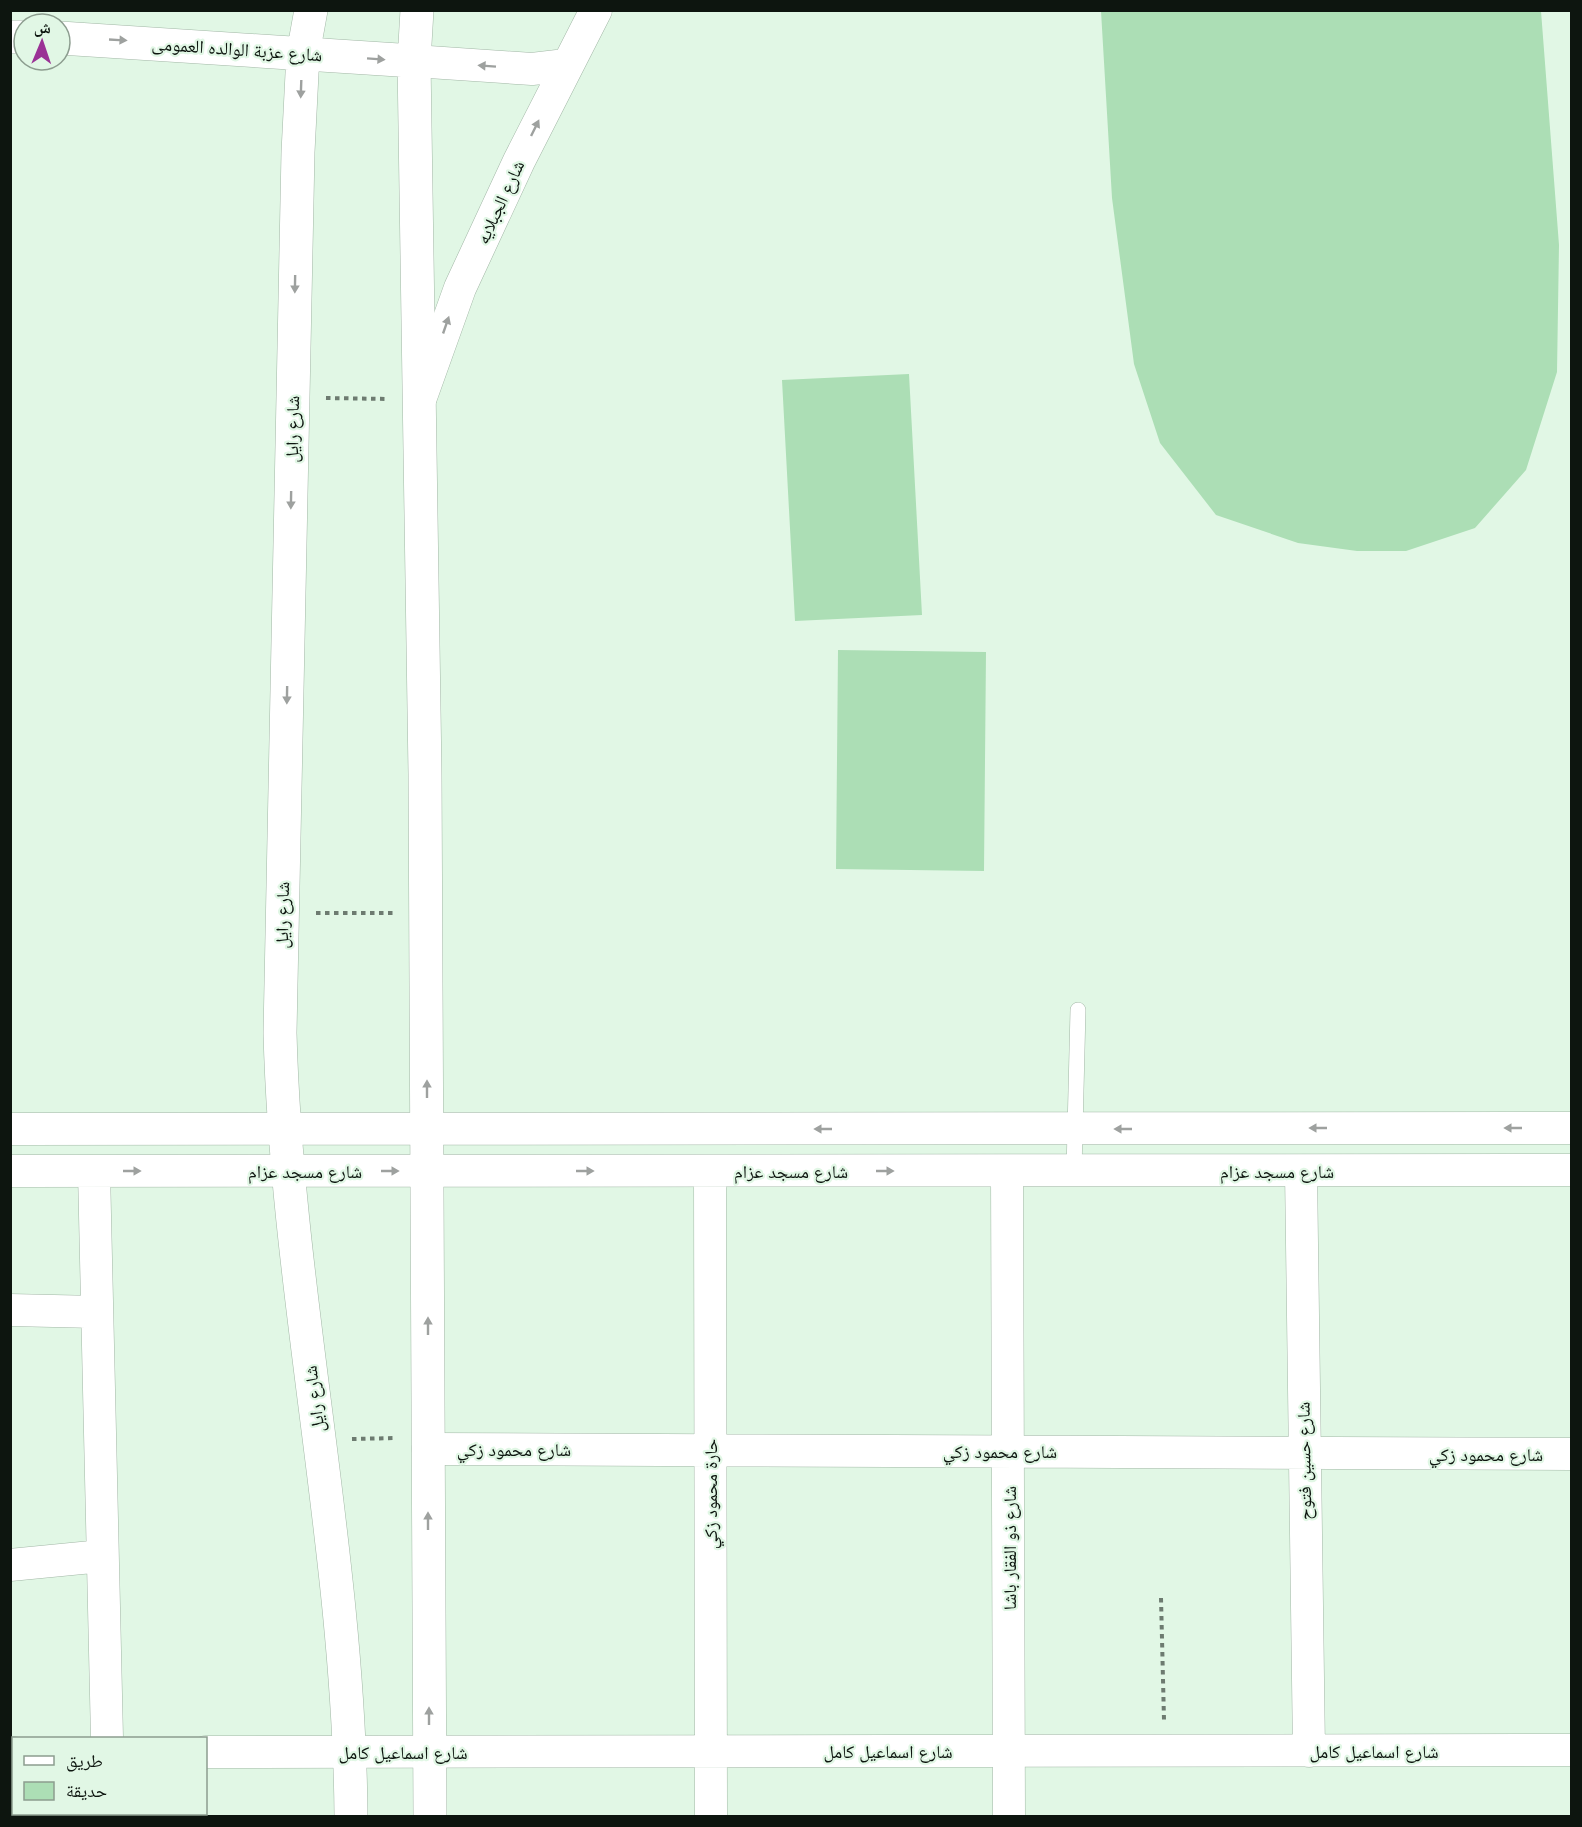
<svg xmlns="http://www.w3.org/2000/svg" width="1582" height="1827" viewBox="0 0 1582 1827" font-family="Quicksand,'Noto Naskh Arabic',sans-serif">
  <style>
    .green { fill: #acdeb5 }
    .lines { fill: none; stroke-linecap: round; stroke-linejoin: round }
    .lane-casing { stroke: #a2b7a6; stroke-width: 16 }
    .street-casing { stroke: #a2b7a6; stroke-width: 33 }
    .secondary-casing { stroke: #a2b7a6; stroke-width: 34 }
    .path { stroke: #6d7b70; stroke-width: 4; stroke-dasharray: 4.5 4.5; stroke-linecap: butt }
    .lane { stroke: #fff; stroke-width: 15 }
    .street { stroke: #fff; stroke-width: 32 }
    .secondary { stroke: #fff; stroke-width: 33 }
    .oneway { fill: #9ea19f }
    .labels { text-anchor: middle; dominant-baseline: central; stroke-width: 4.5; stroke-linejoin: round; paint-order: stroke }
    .street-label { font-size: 18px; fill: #0d150f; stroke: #e1f7e5 }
  </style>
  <rect width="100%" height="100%" fill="#e1f7e5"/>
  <path class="green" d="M1101,11H1541L1559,245L1557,372L1526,470L1475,528L1406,551H1357L1298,543L1216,515L1160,443L1134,364L1112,198Z
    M909,374L922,615L795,621L782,380Z
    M838,650L986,652L984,871L836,869Z"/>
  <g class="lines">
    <defs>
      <path id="lane" d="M1074,1171L1078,1010"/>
      <path id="street" d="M414,61L532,69L566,65
        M421,397L460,288L519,161L596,10
        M10,1129L1572,1128
        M10,1171L1572,1170
        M94,1171L107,1738
        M1007,1171L1009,1816
        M1301,1171L1309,1751
        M710,1172L711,1816
        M10,1310L97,1312
        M428,1449L1572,1454
        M10,1565L102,1556
        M206,1752L1572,1750
        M10,1753H14
        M70,1814V1816"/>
      <path id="secondary" d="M311,10L303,54L298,152L280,1033C287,1295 349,1554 351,1816
        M417,10L414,61L425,774L430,1816
        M10,37H24
        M60,38L414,61"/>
    </defs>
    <use href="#lane" class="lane-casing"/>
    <use href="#street" class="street-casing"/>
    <use href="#secondary" class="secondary-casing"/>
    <path class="path" d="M326,398L388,399
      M316,913H393
      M352,1439L396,1438
      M1161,1598L1164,1720"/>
    <use href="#lane" class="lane"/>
    <use href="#street" class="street"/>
    <use href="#secondary" class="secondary"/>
  </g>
  <defs><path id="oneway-solid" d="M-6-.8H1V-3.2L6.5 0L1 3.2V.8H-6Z" transform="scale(1.5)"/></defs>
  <g class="oneway">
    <use href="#oneway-solid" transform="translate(118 40) rotate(3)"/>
    <use href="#oneway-solid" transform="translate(376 59) rotate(4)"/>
    <use href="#oneway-solid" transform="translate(487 66) rotate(-176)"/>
    <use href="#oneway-solid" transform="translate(301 89) rotate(92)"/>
    <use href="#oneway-solid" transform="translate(535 128) rotate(-64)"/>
    <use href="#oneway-solid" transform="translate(295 284) rotate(91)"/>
    <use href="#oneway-solid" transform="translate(446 325) rotate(-71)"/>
    <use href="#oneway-solid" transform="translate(291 500) rotate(91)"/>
    <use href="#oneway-solid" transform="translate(287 695) rotate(91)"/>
    <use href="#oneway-solid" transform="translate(427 1089) rotate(-90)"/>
    <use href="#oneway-solid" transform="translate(1318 1128) rotate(180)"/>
    <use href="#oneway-solid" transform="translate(1513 1128) rotate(180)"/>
    <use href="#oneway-solid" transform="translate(823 1129) rotate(180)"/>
    <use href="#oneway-solid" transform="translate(1123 1129) rotate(180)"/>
    <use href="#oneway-solid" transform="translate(132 1171)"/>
    <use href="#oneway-solid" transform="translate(390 1171)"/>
    <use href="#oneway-solid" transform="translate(585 1171)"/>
    <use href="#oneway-solid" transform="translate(885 1171)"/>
    <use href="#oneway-solid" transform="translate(428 1326) rotate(-90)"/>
    <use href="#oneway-solid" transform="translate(428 1521) rotate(-90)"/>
    <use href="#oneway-solid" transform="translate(429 1716) rotate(-90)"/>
  </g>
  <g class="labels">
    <g class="street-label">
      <text transform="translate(237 49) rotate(4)">شارع عزبة الوالده العمومى</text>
      <text transform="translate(500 202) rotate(-65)">شارع الجبلايه</text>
      <text transform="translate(292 429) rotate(-89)">شارع رايل</text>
      <text transform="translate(282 915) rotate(-89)">شارع رايل</text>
      <text x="305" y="1171">شارع مسجد عزام</text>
      <text x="791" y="1171">شارع مسجد عزام</text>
      <text x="1277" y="1171">شارع مسجد عزام</text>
      <text transform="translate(314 1399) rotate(-97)">شارع رايل</text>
      <text x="514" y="1449">شارع محمود زكي</text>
      <text x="1000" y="1451">شارع محمود زكي</text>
      <text x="1486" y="1454">شارع محمود زكي</text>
      <text transform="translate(1304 1461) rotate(-91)">شارع حسين فتوح</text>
      <text transform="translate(710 1494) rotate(-90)">حارة محمود زكي</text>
      <text transform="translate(1009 1548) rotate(-90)">شارع ذو الفقار باشا</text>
      <text x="888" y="1751">شارع اسماعيل كامل</text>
      <text x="1374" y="1751">شارع اسماعيل كامل</text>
      <text x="403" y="1752">شارع اسماعيل كامل</text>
    </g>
  </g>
  <rect width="1582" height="1827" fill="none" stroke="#0d150f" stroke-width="24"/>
  <rect x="12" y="1737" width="195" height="78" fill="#e1f7e5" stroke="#8c9d8f" stroke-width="1.5"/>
  <rect x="24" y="1756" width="30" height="9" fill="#ffffff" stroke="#8c9d8f" stroke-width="1.5"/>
  <text x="66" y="1767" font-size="18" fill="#0d150f">طريق</text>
  <rect x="24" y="1782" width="30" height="18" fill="#acdeb5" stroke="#8c9d8f" stroke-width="1.5"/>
  <text x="66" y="1797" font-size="18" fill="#0d150f">حديقة</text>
  <g transform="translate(42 42) rotate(2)"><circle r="28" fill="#e1f7e5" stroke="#8c9d8f" stroke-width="1.5"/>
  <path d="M0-4.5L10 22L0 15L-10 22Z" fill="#9a3295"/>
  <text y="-9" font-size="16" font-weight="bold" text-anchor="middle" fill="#0d150f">ش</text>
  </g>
</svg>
